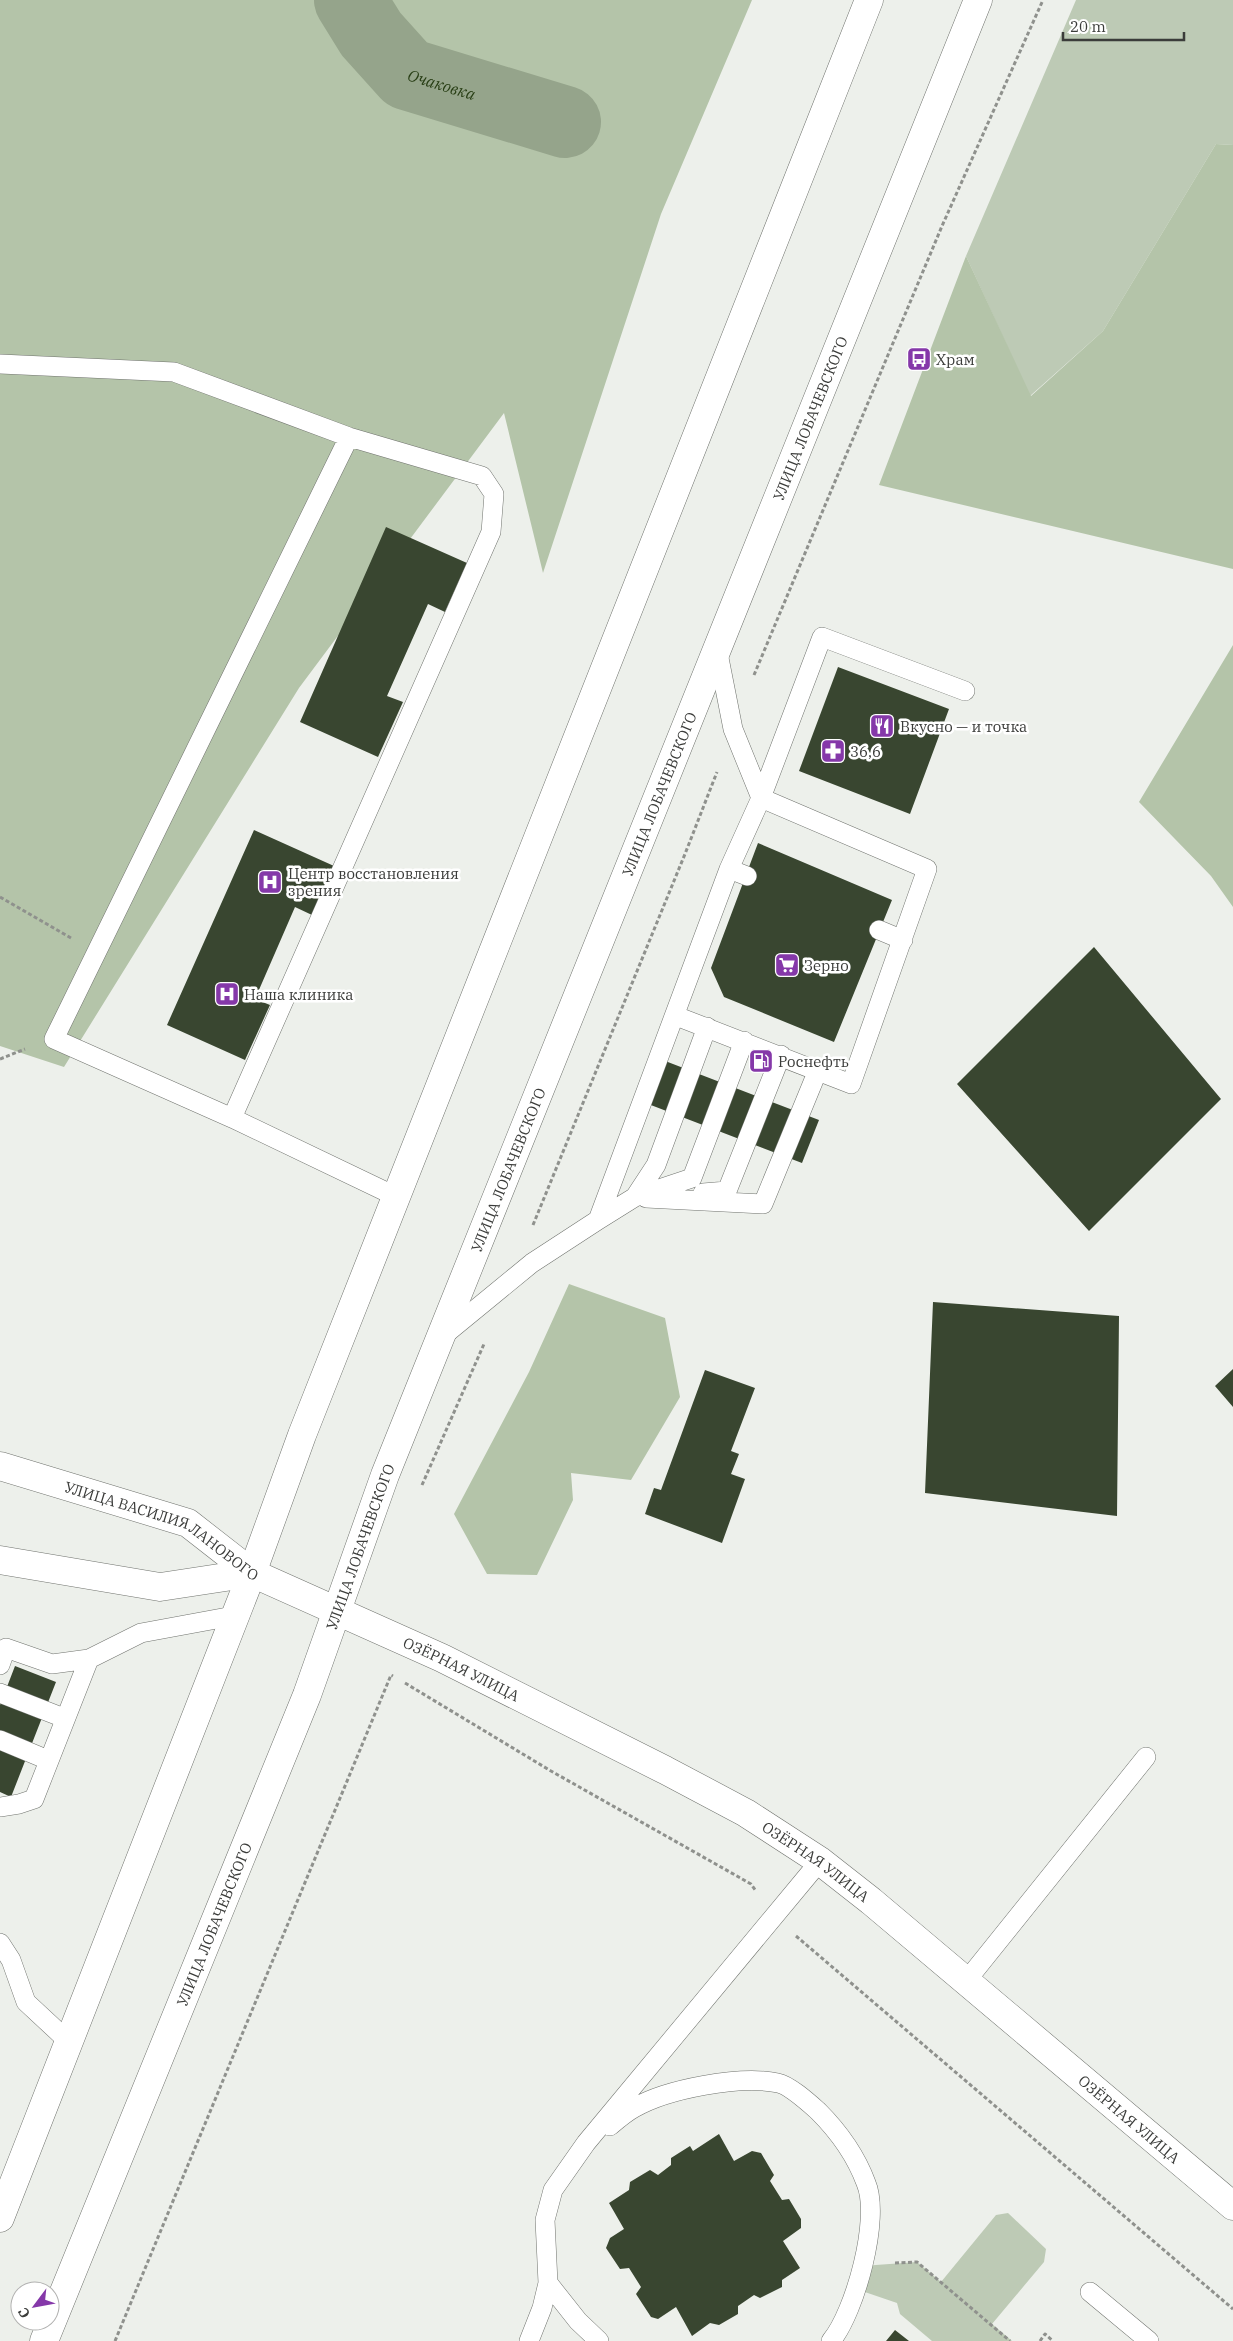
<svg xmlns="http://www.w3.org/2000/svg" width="1233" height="2341" viewBox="0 0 1233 2341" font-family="'IBM Plex Serif',serif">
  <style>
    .green { fill: #bdcab5 }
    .forest { fill: #b4c4a9 }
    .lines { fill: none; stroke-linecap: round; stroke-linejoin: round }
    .river { stroke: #95a48b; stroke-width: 72 }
    .building { fill: #394630 }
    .service-casing { stroke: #70736e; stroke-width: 20 }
    .tertiary-casing { stroke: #70736e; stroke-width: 29 }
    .secondary-casing { stroke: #70736e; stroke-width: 29 }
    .path { stroke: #8f918d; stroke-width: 3; stroke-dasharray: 4 2.5; stroke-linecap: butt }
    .service { stroke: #fff; stroke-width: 19 }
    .tertiary { stroke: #fff; stroke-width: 28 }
    .secondary { stroke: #fff; stroke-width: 28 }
    .labels { text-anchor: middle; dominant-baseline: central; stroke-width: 5; stroke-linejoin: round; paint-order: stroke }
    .poi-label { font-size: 15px; fill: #3b3c3a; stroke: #fff; text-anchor: start }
    .street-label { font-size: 15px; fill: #3b3c3a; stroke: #fff }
    .water-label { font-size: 16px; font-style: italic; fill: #293f16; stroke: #fff }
  </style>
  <rect width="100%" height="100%" fill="#edf0eb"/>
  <path class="green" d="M1076,0H1233V145L1216,144L1103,331L1030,396L966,256Z
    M1008,2213L1046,2249L1044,2262L992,2324L1012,2341H932L900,2314L897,2303L856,2289L862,2266L917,2262L941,2282L996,2215Z"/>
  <path class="forest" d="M0,0H752L661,214L543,573L504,413L299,688L64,1067L0,1046Z
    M1216,144L1233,145V569L879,485L966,256L1031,396L1103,331Z
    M1233,645V907L1211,876L1139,802Z
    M569,1284L665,1318L680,1397L631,1480L571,1473L573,1500L537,1575L487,1574L454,1514L529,1372Z"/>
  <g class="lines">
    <path class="river" id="s1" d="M350,0L371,34L407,74L565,122"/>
  </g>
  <path class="building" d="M386,527L467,563L445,612L428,604L387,696L403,702L378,757L300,722Z
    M838,667L949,709L910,814L799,771Z
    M254,830L334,866L312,915L295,907L255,999L270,1005L245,1060L167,1025Z
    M758,843L892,900L834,1042L724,997L711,968Z
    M1094,947L1221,1099L1089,1231L957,1084Z
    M660,1059L819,1120L802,1163L643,1102Z
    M933,1302L1119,1316L1117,1516L925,1493Z
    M1233,1369V1407L1215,1386Z
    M705,1370L755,1388L731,1451L739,1454L731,1474L745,1479L722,1543L645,1514L654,1488L661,1490Z
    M15,1666L56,1682L11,1797L0,1792V1705Z
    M719,2134L734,2161L752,2151L761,2153L774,2175L770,2181L782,2200L789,2199L801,2219V2228L783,2241L800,2268L782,2280V2287L760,2298L754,2295L738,2306V2314L719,2325L710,2323L692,2336L676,2307L658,2319L651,2317L636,2294L641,2287L629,2268L620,2269L606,2248L610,2238L624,2229L609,2203L629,2190L630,2182L650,2170L658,2175L671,2165V2158L690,2146L693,2151Z
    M895,2330L909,2341H886Z"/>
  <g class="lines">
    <defs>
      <path id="service" d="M0,364L174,372L349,437L482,476L494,494L491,532L232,1118L397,1197
        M729,869L747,876
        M879,930L903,940
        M676,1016L851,1084L927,869L761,798L822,637L965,691
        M232,1118L54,1039L349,437
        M703,1193L727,1191L781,1055
        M635,1197L656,1165L707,1027
        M646,1198L763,1204L818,1070
        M598,1220L729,869L761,798L733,729L717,648
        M443,1336L532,1263L598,1220L635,1197L692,1178L744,1041
        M0,1665L6,1648L52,1664L89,1659
        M0,1693L64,1718
        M0,1740L48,1760
        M0,1807L19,1804L34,1799L89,1659L141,1633L233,1616
        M0,1943L11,1960L26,2002L69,2042
        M967,1980L1146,1757
        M610,2126C617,2120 625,2113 634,2108C667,2089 740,2075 778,2083C789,2085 809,2103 818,2111C838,2131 856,2156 866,2183C881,2218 855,2312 831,2341
        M548,2283L578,2321L599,2341
        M1090,2292L1149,2341
        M529,2341L542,2308L548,2283L545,2220L553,2190L586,2143L820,1861"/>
      <g id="tertiary">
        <path id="s2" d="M0,1466L188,1523L252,1573L442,1658L665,1770L746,1813L820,1861L871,1901L1233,2206"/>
        <path d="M0,1560L160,1587L252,1573"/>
      </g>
      <g id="secondary">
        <path d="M0,2218L252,1573L302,1435L869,0"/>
        <path id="s3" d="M44,2341L307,1695L385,1475L978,0"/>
      </g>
    </defs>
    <use href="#service" class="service-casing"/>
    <use href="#tertiary" class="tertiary-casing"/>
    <use href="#secondary" class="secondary-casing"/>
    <path class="path" d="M754,675L942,226L1043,0
      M0,897L71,938
      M0,1059L25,1049
      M533,1225L685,854L717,772
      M422,1485L484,1344
      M405,1683L551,1771L751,1884L756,1891
      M796,1936L1233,2309
      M895,2263L917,2262L1010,2341
      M115,2341L391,1675L393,1676
      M1040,2341L1045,2334L1053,2341"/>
    <use href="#service" class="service"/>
    <use href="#tertiary" class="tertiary"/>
    <use href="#secondary" class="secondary"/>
  </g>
  <defs>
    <symbol id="bus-square" viewBox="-11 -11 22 22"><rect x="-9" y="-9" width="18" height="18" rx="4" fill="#8538a9" stroke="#fff"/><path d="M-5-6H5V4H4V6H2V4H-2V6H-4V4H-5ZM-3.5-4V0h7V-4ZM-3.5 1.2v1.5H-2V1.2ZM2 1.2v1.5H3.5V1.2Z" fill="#fff"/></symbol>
    <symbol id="restaurant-square" viewBox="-11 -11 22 22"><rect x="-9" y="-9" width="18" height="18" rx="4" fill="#8538a9" stroke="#fff"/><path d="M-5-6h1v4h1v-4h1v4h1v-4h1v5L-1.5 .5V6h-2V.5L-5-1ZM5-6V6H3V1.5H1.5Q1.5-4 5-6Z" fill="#fff"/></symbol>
    <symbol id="pharmacy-square" viewBox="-11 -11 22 22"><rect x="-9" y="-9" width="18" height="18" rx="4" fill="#8538a9" stroke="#fff"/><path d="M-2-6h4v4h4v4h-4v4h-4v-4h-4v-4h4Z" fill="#fff"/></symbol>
    <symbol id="hospital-square" viewBox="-11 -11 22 22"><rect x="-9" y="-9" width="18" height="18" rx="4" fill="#8538a9" stroke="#fff"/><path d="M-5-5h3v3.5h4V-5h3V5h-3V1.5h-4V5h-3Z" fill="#fff"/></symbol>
    <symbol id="supermarket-square" viewBox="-11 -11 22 22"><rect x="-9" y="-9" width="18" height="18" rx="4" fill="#8538a9" stroke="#fff"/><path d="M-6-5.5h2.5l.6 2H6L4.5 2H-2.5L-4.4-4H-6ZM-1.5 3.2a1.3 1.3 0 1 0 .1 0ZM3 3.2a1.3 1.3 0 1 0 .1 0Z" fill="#fff"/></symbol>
    <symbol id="fuel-square" viewBox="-11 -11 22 22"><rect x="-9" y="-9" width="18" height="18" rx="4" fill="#8538a9" stroke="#fff"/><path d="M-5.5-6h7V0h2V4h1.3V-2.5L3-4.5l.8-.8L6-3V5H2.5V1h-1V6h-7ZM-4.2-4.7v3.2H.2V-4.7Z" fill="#fff"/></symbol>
  </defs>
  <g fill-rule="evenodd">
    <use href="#bus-square" x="905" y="345" width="28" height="28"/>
    <use href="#restaurant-square" x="868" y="712" width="28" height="28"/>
    <use href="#pharmacy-square" x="819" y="737" width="28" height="28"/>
    <use href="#hospital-square" x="256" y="868" width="28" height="28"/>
    <use href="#supermarket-square" x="773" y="951" width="28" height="28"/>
    <use href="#hospital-square" x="213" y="980" width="28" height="28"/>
    <use href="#fuel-square" x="747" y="1047" width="28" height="28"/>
  </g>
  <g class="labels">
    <g class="poi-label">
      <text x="936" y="359">Храм</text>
      <text x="900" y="726">Вкусно — и точка</text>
      <text x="850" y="751">36,6</text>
      <text x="288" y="873">Центр восстановления<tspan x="288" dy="17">зрения</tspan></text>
      <text x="804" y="965">Зерно</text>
      <text x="244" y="994">Наша клиника</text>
      <text x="778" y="1061">Роснефть</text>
    </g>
    <g class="street-label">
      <text stroke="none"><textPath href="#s3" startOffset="2070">УЛИЦА ЛОБАЧЕВСКОГО</textPath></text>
      <text stroke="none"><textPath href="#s3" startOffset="1665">УЛИЦА ЛОБАЧЕВСКОГО</textPath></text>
      <text stroke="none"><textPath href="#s3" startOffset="1260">УЛИЦА ЛОБАЧЕВСКОГО</textPath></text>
      <text stroke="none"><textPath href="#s2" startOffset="176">УЛИЦА ВАСИЛИЯ ЛАНОВОГО</textPath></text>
      <text stroke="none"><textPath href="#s3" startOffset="855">УЛИЦА ЛОБАЧЕВСКОГО</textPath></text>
      <text stroke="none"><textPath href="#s2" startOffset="508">ОЗЁРНАЯ УЛИЦА</textPath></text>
      <text stroke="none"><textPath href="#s2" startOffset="912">ОЗЁРНАЯ УЛИЦА</textPath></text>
      <text stroke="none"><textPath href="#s3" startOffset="450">УЛИЦА ЛОБАЧЕВСКОГО</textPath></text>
      <text stroke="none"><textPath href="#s2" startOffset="1318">ОЗЁРНАЯ УЛИЦА</textPath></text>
    </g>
    <g class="water-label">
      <text stroke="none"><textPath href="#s1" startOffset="130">Очаковка</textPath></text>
    </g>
  </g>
  <g transform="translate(35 2306) rotate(238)"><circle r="24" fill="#ffffff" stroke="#b1b1b0"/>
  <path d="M0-4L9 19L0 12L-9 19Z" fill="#8538a9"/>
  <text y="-8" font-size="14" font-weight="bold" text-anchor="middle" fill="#3b3c3a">С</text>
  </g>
  <path d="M1063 32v8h121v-8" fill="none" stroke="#3b3c3a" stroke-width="2.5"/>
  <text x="1070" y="32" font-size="15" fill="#3b3c3a" stroke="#ffffff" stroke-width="4" paint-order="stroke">20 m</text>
</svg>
